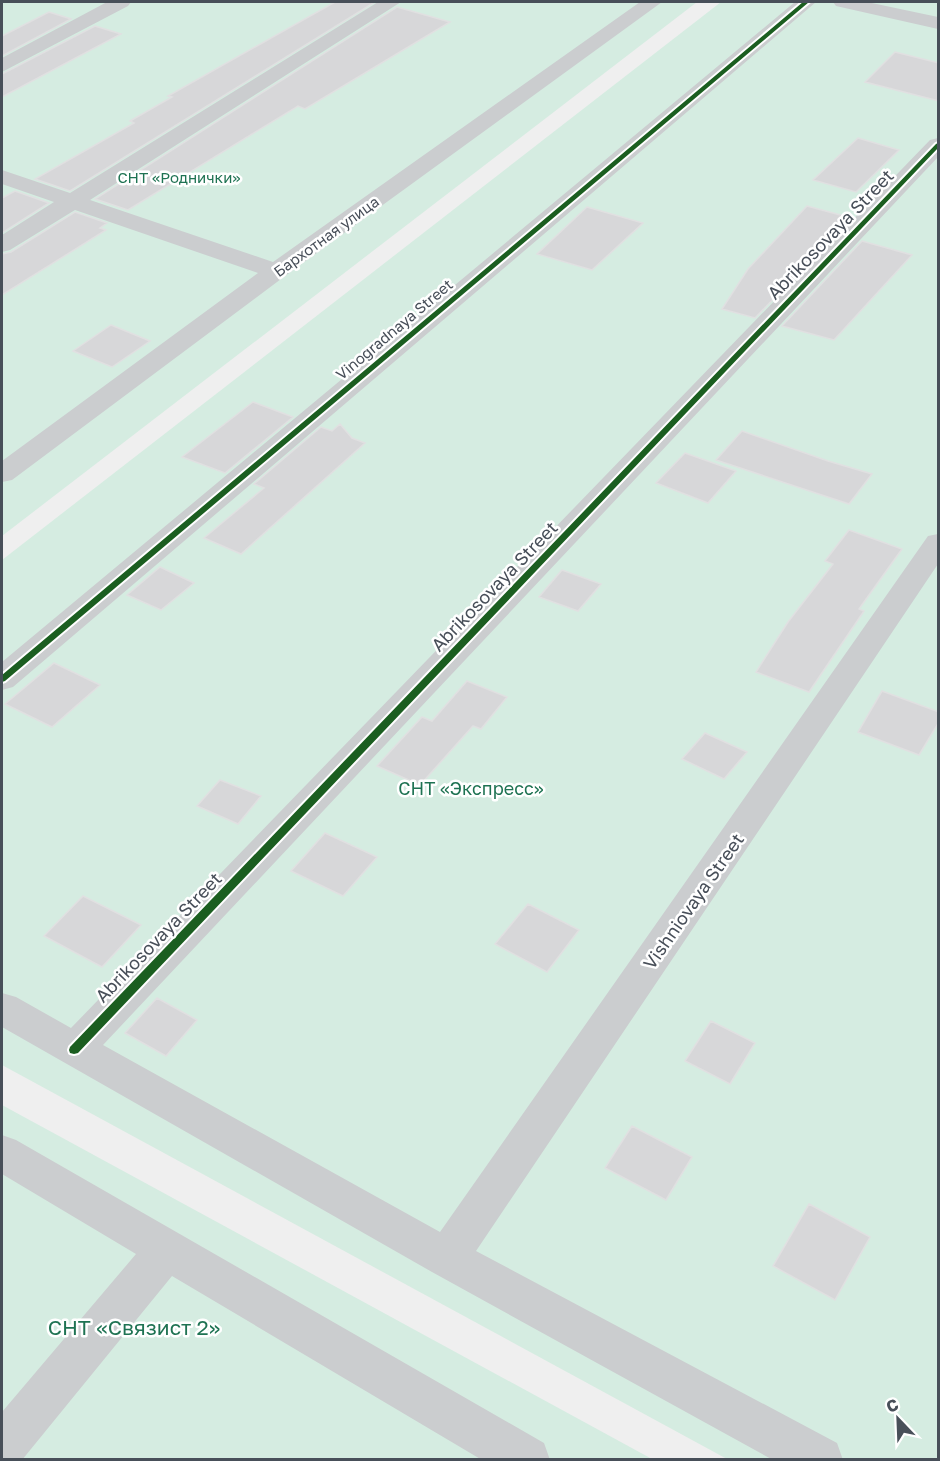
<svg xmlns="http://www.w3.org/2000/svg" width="940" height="1461" viewBox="0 0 940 1461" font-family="'Golos Text',sans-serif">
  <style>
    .green { fill: #d5ece1 }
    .building { fill: #d7d7d9; stroke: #e0e0e1; stroke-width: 1.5 }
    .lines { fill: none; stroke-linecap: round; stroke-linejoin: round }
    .minor { fill: #cbcdcf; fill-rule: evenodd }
    .cycleway-casing { stroke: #fff; stroke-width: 4 }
    .cycleway { fill: #1b5e20; fill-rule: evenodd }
    .labels { text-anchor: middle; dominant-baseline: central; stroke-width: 5; stroke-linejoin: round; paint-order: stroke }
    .far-park-label { font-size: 15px; fill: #1f7353; stroke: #fff }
    .far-street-label { font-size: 15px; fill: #484f59; stroke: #fff }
    .street-label { font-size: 18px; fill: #484f59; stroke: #fff }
    .park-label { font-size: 18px; fill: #1f7353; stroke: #fff }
    .near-park-label { font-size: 21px; fill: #1f7353; stroke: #fff }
  </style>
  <rect width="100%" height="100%" fill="#efefef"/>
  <path class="green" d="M2,2H697L2,536Z
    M721,2H938V1459H727L2,1065V560Z
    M2,1105L652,1459H2Z"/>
  <path class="building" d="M335,2H375L70,191L35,179L134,123L130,121L172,97L168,96Z
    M397,7L450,22L305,109L298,106L128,210L95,199Z
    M49,12L71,19L2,56V36Z
    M95,26L121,34L2,97V74Z
    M895,52L939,63V101L865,82Z
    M858,138L899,150L856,192L813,180Z
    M15,191L49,203L2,233V198Z
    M807,206L844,216L831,231L837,233L755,318L722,309L748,269Z
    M587,207L643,223L592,270L537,254Z
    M75,212L107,223L100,228L106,230L2,295V254L11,252Z
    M862,241L912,255L834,340L782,326Z
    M111,325L150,341L112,367L73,351Z
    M253,402L293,417L225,473L182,457Z
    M340,424L352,438L365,443L241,554L204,538L264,488L254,484L321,427L332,431Z
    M742,431L828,461L872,474L849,504L716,460Z
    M685,453L736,471L708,503L656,483Z
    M849,530L902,549L859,609L864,611L809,692L756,672L788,622L833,564L825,561Z
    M160,567L194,583L161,610L127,595Z
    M562,570L601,584L578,611L539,597Z
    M54,663L100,685L52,727L5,704Z
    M467,681L507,697L481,729L473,726L420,785L377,766L422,717L432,721Z
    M882,691L939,712V722L919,755L858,732Z
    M705,733L747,752L724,779L682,759Z
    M220,780L261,796L238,824L197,806Z
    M325,833L377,857L343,896L291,871Z
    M83,896L141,925L102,967L44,936Z
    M528,904L579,930L547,972L495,944Z
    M157,998L197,1020L166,1056L125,1033Z
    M711,1021L755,1043L730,1084L685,1061Z
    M632,1126L692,1157L666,1200L605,1168Z
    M809,1204L870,1237L835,1300L773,1266Z"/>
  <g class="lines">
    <path class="minor" d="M107,2H131L128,6L2,72V58Z
      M378,2H401L90,200L273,262L640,2H662L285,276L12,480L2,482V461L258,273L75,210L10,250L2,252V235L54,202L2,184V170L70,193Z
      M795,2H816L13,687L2,690V662Z
      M833,2H867L938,17V29L836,6Z
      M938,138V157L103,1045L440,1232L928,536L938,534V564L476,1251L837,1443L843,1460H773L432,1272L2,1027V993L16,997L71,1028L930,140Z
      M2,1135L16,1140L544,1443L550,1460H482L172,1276L22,1460H2V1412L136,1254L2,1174Z"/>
    <defs>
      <path id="cycleway" d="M803,2H809L5,681L2,682V675Z
        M938,143V148L78,1053L74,1054L70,1053L69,1050L70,1047L936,144Z"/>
    </defs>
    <use href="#cycleway" class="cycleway-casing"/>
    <use href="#cycleway" class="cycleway"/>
  </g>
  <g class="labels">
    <g class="far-park-label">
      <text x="179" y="177">СНТ «Роднички»</text>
    </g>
    <g class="far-street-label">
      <text transform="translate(326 236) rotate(-36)">Бархотная улица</text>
      <text transform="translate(394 329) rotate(-40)">Vinogradnaya Street</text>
    </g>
    <g class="street-label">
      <text transform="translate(830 234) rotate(-46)">Abrikosovaya Street</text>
      <text transform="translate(494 586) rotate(-46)">Abrikosovaya Street</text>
      <text transform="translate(693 901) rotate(-55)">Vishniovaya Street</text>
      <text transform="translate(158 937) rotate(-46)">Abrikosovaya Street</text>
    </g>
    <g class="park-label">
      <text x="471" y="788">СНТ «Экспресс»</text>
    </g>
    <g class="near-park-label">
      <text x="134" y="1327">СНТ «Связист 2»</text>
    </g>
  </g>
  <rect width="940" height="1461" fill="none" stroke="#484f59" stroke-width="6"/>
  <g transform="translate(898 1419) rotate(337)" stroke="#ffffff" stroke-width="4.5" paint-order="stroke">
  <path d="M0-4.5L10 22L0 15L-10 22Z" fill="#484f59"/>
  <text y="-9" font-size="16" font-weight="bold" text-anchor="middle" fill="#484f59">С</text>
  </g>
</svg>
